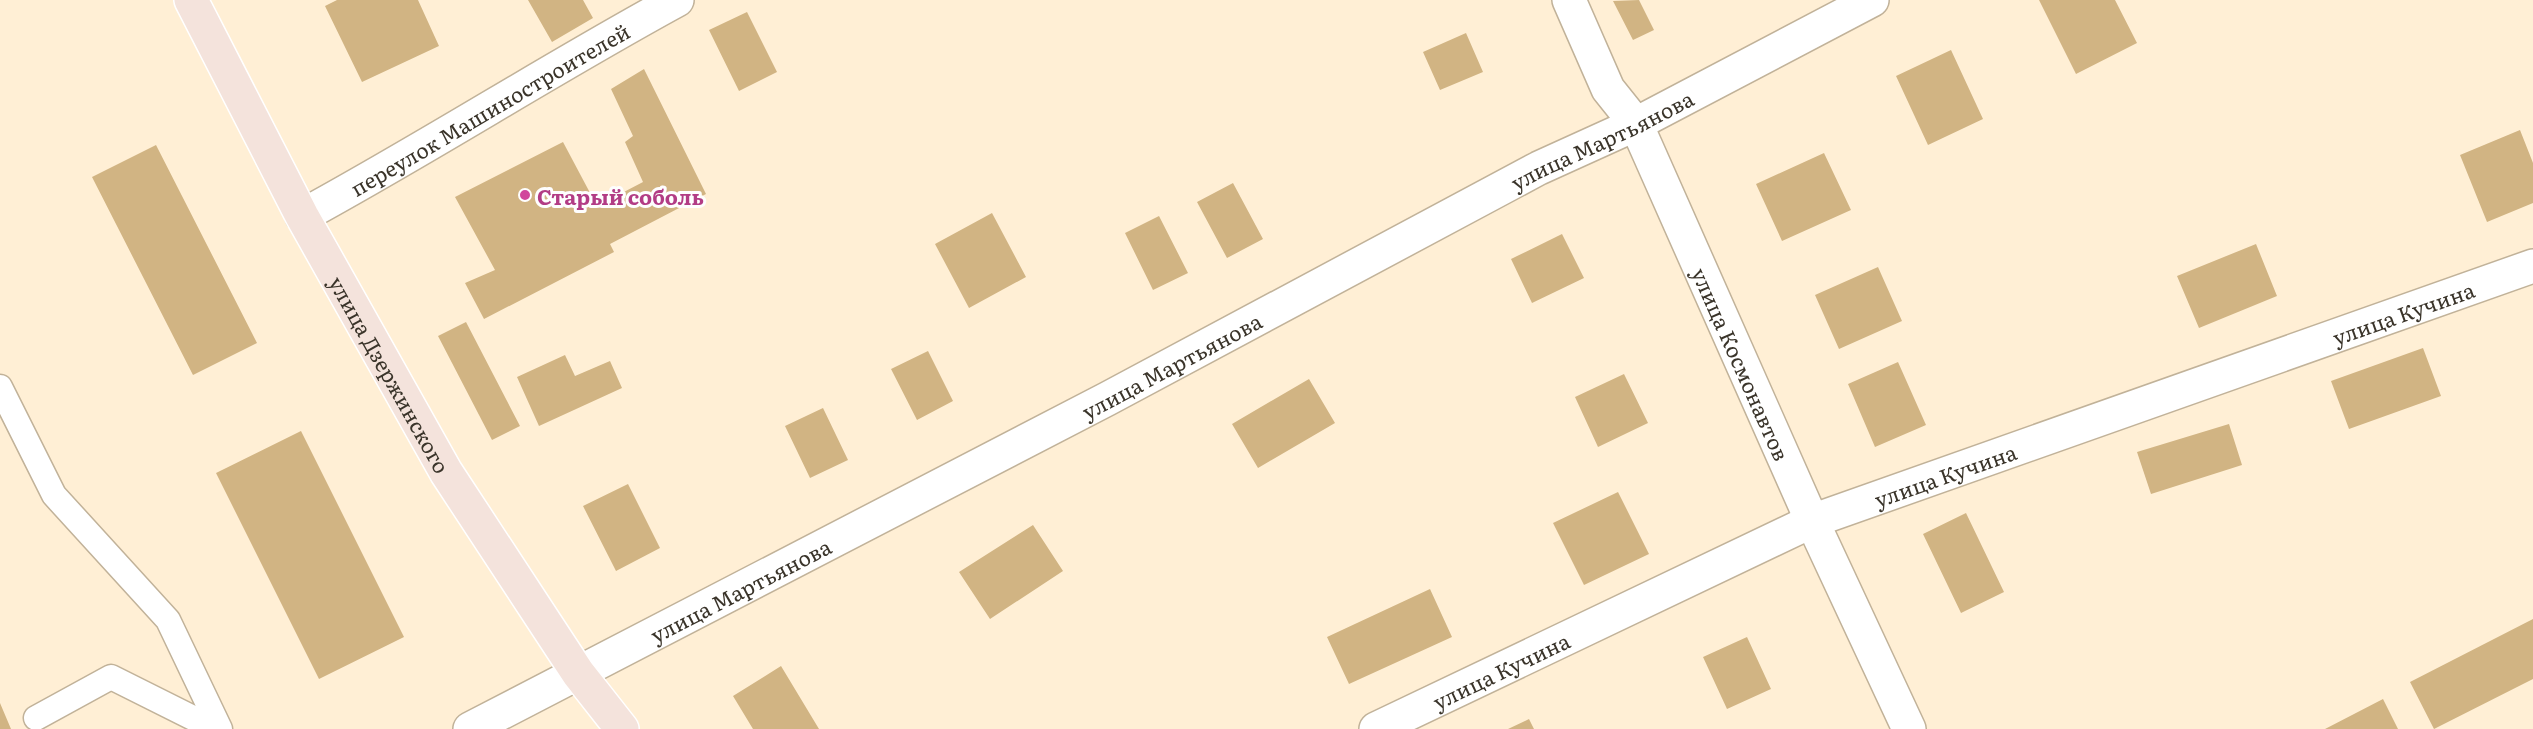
<svg xmlns="http://www.w3.org/2000/svg" width="2533" height="729" viewBox="0 0 2533 729" font-family="Literata,serif">
  <style>
    .building { fill: #d1b483 }
    .lines { fill: none; stroke-linecap: round; stroke-linejoin: round }
    .lane-casing { stroke: #c1b299; stroke-width: 27 }
    .street-casing { stroke: #c1b299; stroke-width: 36 }
    .secondary-casing { stroke: #c1b299; stroke-width: 36 }
    .primary-casing { stroke: #fff; stroke-width: 36 }
    .lane { stroke: #fff; stroke-width: 24 }
    .street { stroke: #fff; stroke-width: 33 }
    .secondary { stroke: #fff; stroke-width: 33 }
    .primary { stroke: #f4e3dc; stroke-width: 33 }
    .hotel-dot { fill: #d1479c; stroke: #fefefe; stroke-width: 2 }
    .labels { text-anchor: middle; dominant-baseline: central; stroke-width: 6; stroke-linejoin: round; paint-order: stroke }
    .street-label { font-size: 21px; fill: #3a342a; stroke: #fefefe }
    .hotel-label { font-size: 21px; font-weight: bold; fill: #b23c85; stroke: #fefefe; text-anchor: start }
  </style>
  <rect width="100%" height="100%" fill="#ffefd5"/>
  <path class="building" d="M337,0H418L439,46L362,82L325,6Z
    M528,0H583L593,18L552,42Z
    M1639,0L1654,30L1633,40L1613,1Z
    M2039,0H2115L2137,43L2076,74Z
    M747,12L777,72L739,91L709,30Z
    M1466,33L1483,72L1440,90L1423,52Z
    M1951,50L1983,119L1928,145L1896,76Z
    M644,69L706,194L610,244L614,252L484,319L465,283L495,270L455,197L563,142L597,206L643,182L625,142L633,136L611,89Z
    M2520,130L2533,163V203L2487,222L2460,155Z
    M156,145L257,343L193,375L92,177Z
    M1824,153L1851,210L1782,241L1756,184Z
    M1233,183L1263,239L1227,258L1197,202Z
    M992,213L1026,277L969,308L935,244Z
    M1159,216L1188,273L1153,290L1125,233Z
    M1562,234L1584,278L1532,303L1511,259Z
    M2256,244L2277,296L2199,328L2177,276Z
    M1878,267L1902,321L1839,349L1815,295Z
    M466,322L520,426L492,440L438,336Z
    M2423,348L2441,396L2349,429L2331,381Z
    M928,351L953,401L917,420L891,369Z
    M565,355L575,376L610,361L622,388L539,426L517,377Z
    M1898,362L1926,425L1875,447L1848,384Z
    M1624,374L1648,423L1598,447L1575,397Z
    M1309,379L1335,423L1258,468L1232,424Z
    M823,408L848,460L810,478L785,426Z
    M2229,424L2242,465L2151,494L2137,452Z
    M301,431L404,637L319,679L216,473Z
    M628,484L660,548L616,571L583,506Z
    M1618,492L1649,554L1584,585L1553,523Z
    M1966,513L2004,592L1961,613L1923,534Z
    M1033,525L1063,571L990,619L959,572Z
    M1430,589L1452,637L1349,684L1327,637Z
    M2533,619V679L2434,729L2410,682Z
    M1747,637L1771,689L1727,709L1703,657Z
    M781,666L819,729H753L733,696Z
    M2383,699L2398,729H2325Z
    M0,703L11,729H0Z
    M1529,719L1534,729H1508Z"/>
  <g class="lines">
    <defs>
      <path id="lane" d="M0,387L54,495L168,620L220,729
        M36,718L111,677L215,729"/>
      <g id="street">
        <path id="s1" d="M1569,0L1608,89L1636,124L1812,521L1909,729"/>
        <path id="s2" d="M302,216C429,147 550,69 677,0"/>
        <path id="s3" d="M1376,729L1812,521L2533,266"/>
      </g>
      <g id="secondary">
        <path id="s4" d="M470,729L1107,399L1539,168L1636,124L1872,0"/>
      </g>
      <g id="primary">
        <path id="s5" d="M191,0L302,216L446,472L578,673L622,729"/>
      </g>
    </defs>
    <use href="#lane" class="lane-casing"/>
    <use href="#street" class="street-casing"/>
    <use href="#secondary" class="secondary-casing"/>
    <use href="#primary" class="primary-casing"/>
    <use href="#lane" class="lane"/>
    <use href="#street" class="street"/>
    <use href="#secondary" class="secondary"/>
    <use href="#primary" class="primary"/>
  </g>
  <circle class="hotel-dot" cx="525" cy="195" r="6"/>
  <g class="labels">
    <g class="street-label">
      <text stroke="none"><textPath href="#s2" startOffset="216">переулок Машиностроителей</textPath></text>
      <text stroke="none"><textPath href="#s4" startOffset="1276">улица Мартьянова</textPath></text>
      <text stroke="none"><textPath href="#s3" startOffset="1110">улица Кучина</textPath></text>
      <text stroke="none"><textPath href="#s1" startOffset="404">улица Космонавтов</textPath></text>
      <text stroke="none"><textPath href="#s4" startOffset="790">улица Мартьянова</textPath></text>
      <text stroke="none"><textPath href="#s5" startOffset="424">улица Дзержинского</textPath></text>
      <text stroke="none"><textPath href="#s3" startOffset="624">улица Кучина</textPath></text>
      <text stroke="none"><textPath href="#s4" startOffset="304">улица Мартьянова</textPath></text>
      <text stroke="none"><textPath href="#s3" startOffset="138">улица Кучина</textPath></text>
    </g>
    <g class="hotel-label">
      <text x="537" y="195">Старый соболь</text>
    </g>
  </g>
</svg>
